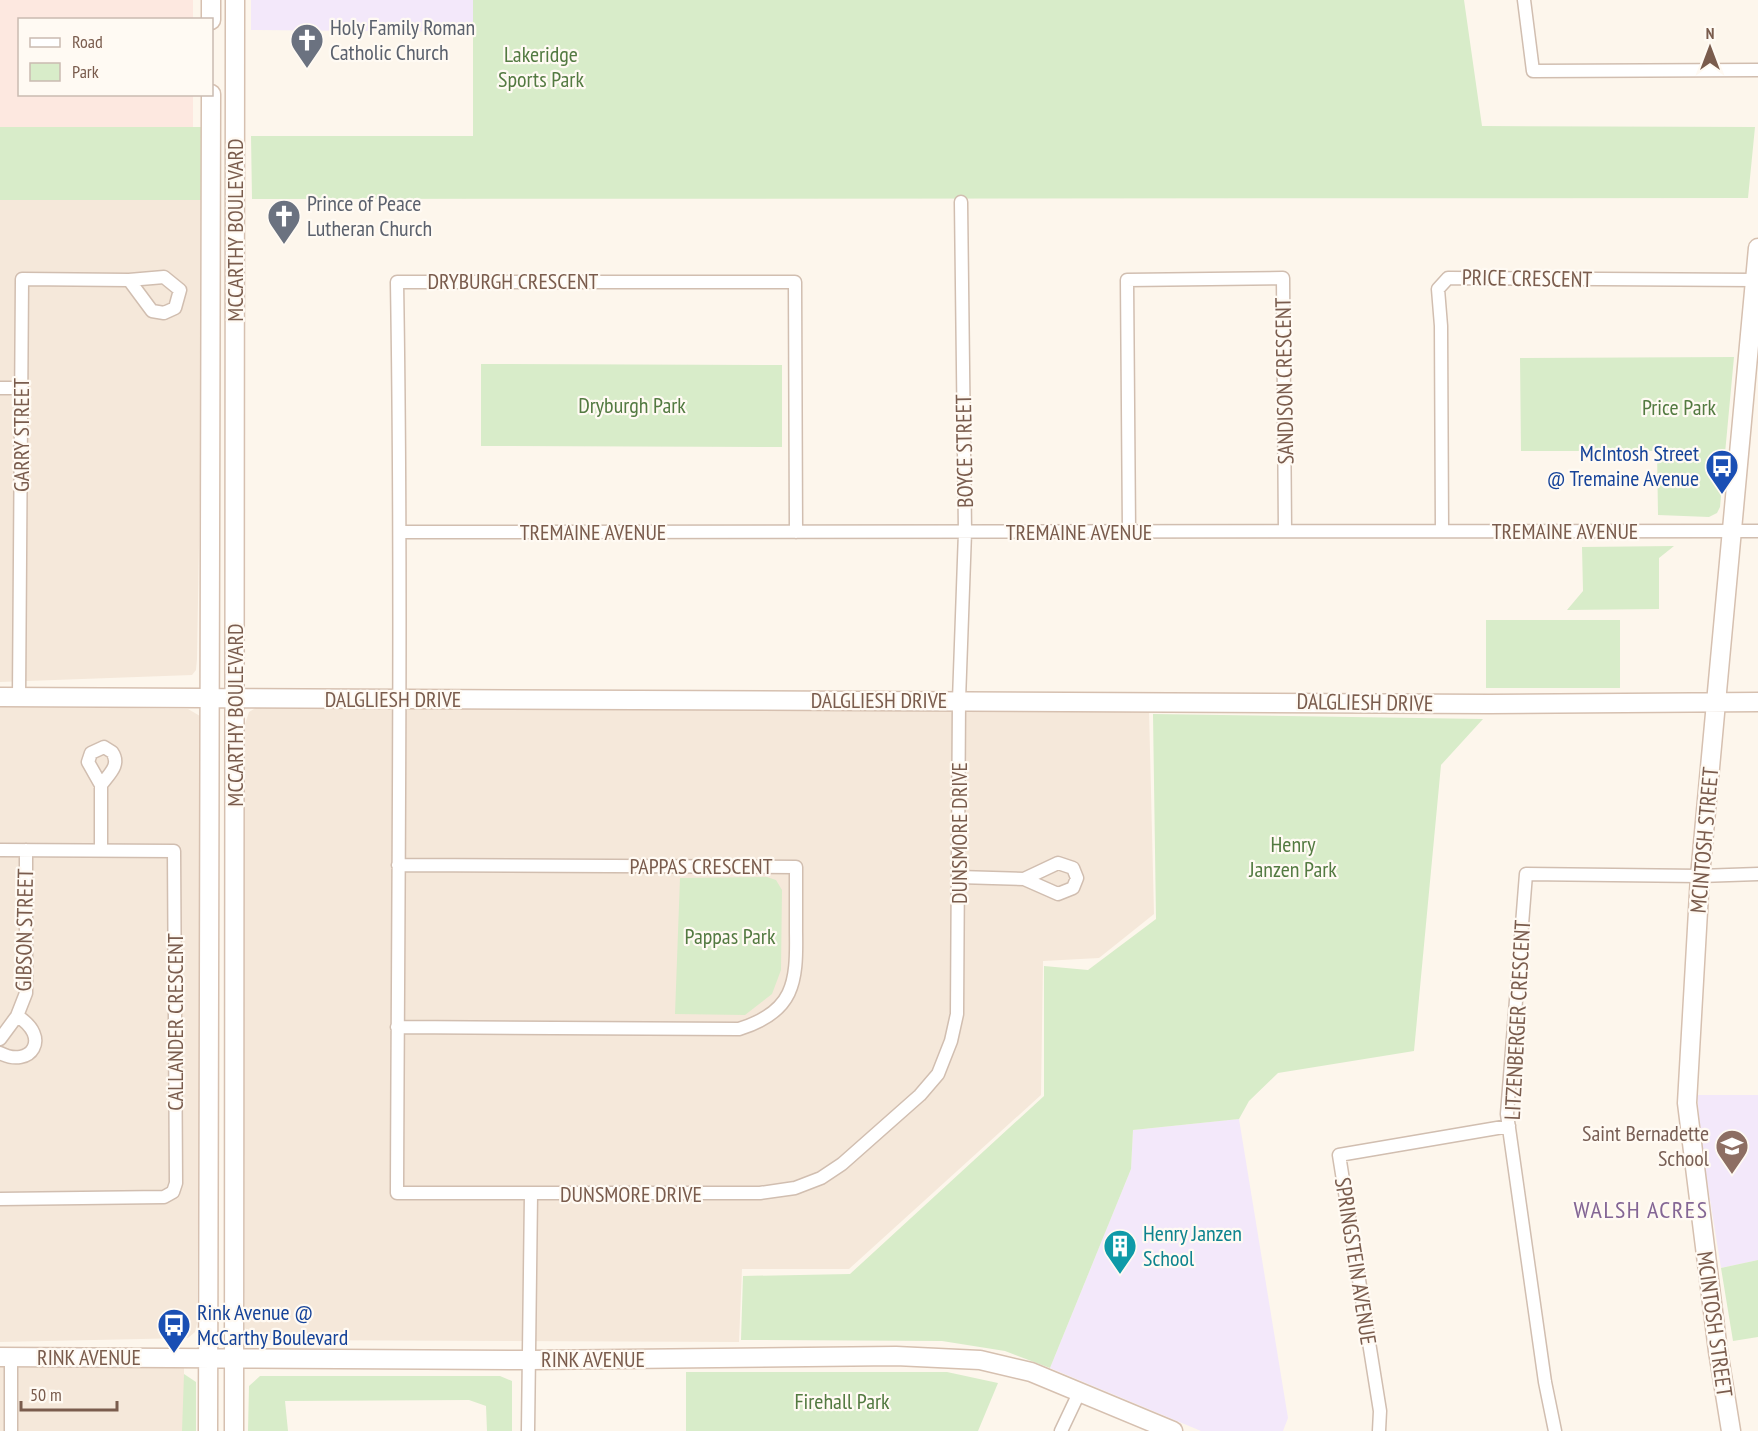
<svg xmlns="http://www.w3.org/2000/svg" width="1758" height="1431" viewBox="0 0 1758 1431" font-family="'PT Sans Narrow',sans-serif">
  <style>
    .residential { fill: #f5e8da }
    .commercial { fill: #fde8e0 }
    .education { fill: #f3e8fa }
    .green { fill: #d8ecc9 }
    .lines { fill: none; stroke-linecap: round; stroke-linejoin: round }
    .street-casing { stroke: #d1beb0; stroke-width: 15 }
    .secondary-casing { stroke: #d6c0b0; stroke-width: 21 }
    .street { stroke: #fff; stroke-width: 12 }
    .secondary { stroke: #fff; stroke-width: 18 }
    .labels { text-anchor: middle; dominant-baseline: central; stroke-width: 4.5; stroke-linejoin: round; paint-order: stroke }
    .worship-label { font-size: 22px; fill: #5b616d; stroke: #fffaf3; text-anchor: start }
    .park-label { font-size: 22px; fill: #537a41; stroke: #fffaf3 }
    .street-label { font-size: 22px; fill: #7a5c4d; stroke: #fffaf3 }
    .transit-label { font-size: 22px; fill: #164399; stroke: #fffaf3; text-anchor: end }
    .education-label { font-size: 22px; fill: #785e54; stroke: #fffaf3; text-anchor: end }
    .culture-label { font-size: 22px; fill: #0d838f; stroke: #fffaf3; text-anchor: start }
    .neighbourhood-label { font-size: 24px; letter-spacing: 1.5px; fill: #846695; stroke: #fffaf3 }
  </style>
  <rect width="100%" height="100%" fill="#fdf6ec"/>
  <path class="residential" d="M0,200H205L197,659L196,670L192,675L0,682Z
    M0,706L188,709L200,716L203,724L197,1323L195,1332L188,1338L0,1342Z
    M259,706L1149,710L1154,914L1099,958L1043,961L1041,1095L849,1269H742L739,1342L257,1340L245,1328L242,733L249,712Z
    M0,1365H184V1431H0Z"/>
  <path class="commercial" d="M0,0H193V19L20,20V94L193,95V127H0Z"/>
  <path class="education" d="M251,0H473V32L251,30Z
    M1697,1095H1758V1260L1721,1268L1703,1156Z
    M1239,1119L1288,1418L1283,1431H1201L1050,1368L1131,1169L1133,1130Z"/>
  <path class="green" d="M473,0H1464L1482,126L1755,127L1748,198L252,199L251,136H473Z
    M0,127H203L205,200H0Z
    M1734,357L1720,507L1717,513L1709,517L1658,515L1657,451H1521L1520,358Z
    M481,364L782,365V447L481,446Z
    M1674,546L1659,558V609L1567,610L1583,591L1582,547Z
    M1486,620H1620V688H1486Z
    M1153,714L1483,719L1441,765L1414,1051L1278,1073L1249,1101L1239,1119L1133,1130L1131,1169L1050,1368L1005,1351L942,1341L741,1340L743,1276L850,1274L1044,1096V966L1088,970L1156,919Z
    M767,877L776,880L782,890L781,970L772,994L745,1015L675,1014L680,878Z
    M1758,1260V1337L1733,1341L1721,1268Z
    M686,1372H947L998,1383L978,1431H686Z
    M184,1374L196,1382V1431H182Z
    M260,1376H500L512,1381V1431H487L486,1406L469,1400L285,1401L288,1431H248L249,1386Z"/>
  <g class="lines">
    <defs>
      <path id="street" d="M1524,0L1533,71L1758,70
        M0,388H22
        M1442,531L1441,326L1438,289L1448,278L1755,280
        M400,532L1758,531
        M796,532L795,282H397C402,585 398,889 397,1193H760L795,1188L821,1178L842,1164L920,1095L938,1074L951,1041L957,1014L959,700L965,532L961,202
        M1129,532L1127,280L1283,278L1285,531
        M19,697L22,279L129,280L164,277L180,290L175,308L164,313L152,311L129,280
        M101,785C109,774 121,765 112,752L104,747L91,753L88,762L101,785V851
        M0,850L174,851L176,1183L173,1192L164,1197L0,1199
        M959,877L1024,879L1058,894L1073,888L1077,878L1073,868L1058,863L1024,879
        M397,1027L739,1029C794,1012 797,983 796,932C796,910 796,889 796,867L398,865
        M0,1039L17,1016L26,993V850
        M0,1053C31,1069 52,1037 17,1016
        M11,1431V1357
        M528,1431L531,1194
        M1061,1431L1079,1393
        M1379,1431L1380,1411L1339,1155L1509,1126
        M1555,1431L1545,1382L1507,1114L1526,874L1700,876L1758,874"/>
      <path id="secondary" d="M211,20V0
        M0,697L1489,704L1758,702
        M0,1357L530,1360L896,1356L980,1360L1031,1372L1173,1431
        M208,1431L211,94
        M234,1431L235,0
        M1731,1431L1718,1351L1687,1103L1700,876L1758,248"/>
    </defs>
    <use href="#street" class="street-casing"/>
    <use href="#secondary" class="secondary-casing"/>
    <use href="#street" class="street"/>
    <use href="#secondary" class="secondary"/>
  </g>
  <defs>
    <symbol id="church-pin" viewBox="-11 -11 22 30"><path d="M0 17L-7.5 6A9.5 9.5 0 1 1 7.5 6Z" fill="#6b7280" stroke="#fffaf3"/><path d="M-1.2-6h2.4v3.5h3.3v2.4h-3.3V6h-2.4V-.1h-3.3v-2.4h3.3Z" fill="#fff"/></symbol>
    <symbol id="bus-pin" viewBox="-11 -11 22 30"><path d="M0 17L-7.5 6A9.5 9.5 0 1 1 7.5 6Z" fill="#1a4fb4" stroke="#fffaf3"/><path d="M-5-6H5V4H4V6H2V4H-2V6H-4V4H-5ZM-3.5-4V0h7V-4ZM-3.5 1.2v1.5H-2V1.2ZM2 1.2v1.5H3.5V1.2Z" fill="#fff"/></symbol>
    <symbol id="school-pin" viewBox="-11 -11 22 30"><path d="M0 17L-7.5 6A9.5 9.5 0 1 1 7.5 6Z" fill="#8d6e63" stroke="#fffaf3"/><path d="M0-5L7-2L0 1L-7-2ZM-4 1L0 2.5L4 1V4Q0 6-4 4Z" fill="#fff"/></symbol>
    <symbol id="building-pin" viewBox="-11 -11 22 30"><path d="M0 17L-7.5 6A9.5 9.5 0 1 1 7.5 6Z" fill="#0f9aa8" stroke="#fffaf3"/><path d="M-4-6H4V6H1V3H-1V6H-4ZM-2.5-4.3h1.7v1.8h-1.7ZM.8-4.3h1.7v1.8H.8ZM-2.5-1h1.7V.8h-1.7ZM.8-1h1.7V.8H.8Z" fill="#fff"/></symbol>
  </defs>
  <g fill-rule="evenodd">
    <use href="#church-pin" x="288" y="21" width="38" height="52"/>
    <use href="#church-pin" x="265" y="197" width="38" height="52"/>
    <use href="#bus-pin" x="1703" y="447" width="38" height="52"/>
    <use href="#school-pin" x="1713" y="1127" width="38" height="52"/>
    <use href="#building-pin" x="1101" y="1227" width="38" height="52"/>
    <use href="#bus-pin" x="155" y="1306" width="38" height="52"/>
  </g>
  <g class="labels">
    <g class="worship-label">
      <text x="330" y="27">Holy Family Roman<tspan x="330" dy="25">Catholic Church</tspan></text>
      <text x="307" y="203">Prince of Peace<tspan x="307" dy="25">Lutheran Church</tspan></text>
    </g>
    <g class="park-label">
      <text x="541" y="54">Lakeridge<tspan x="541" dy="25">Sports Park</tspan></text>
      <text x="632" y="405">Dryburgh Park</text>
      <text x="1679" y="407">Price Park</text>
      <text x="1293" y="844">Henry<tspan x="1293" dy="25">Janzen Park</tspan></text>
      <text x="730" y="936">Pappas Park</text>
      <text x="842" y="1401">Firehall Park</text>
    </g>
    <g class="street-label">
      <text transform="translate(235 230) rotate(-90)">MCCARTHY BOULEVARD</text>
      <text transform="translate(1527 278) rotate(1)">PRICE CRESCENT</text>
      <text x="513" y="281">DRYBURGH CRESCENT</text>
      <text transform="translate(1284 381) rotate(-91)">SANDISON CRESCENT</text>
      <text transform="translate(21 435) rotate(-90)">GARRY STREET</text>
      <text transform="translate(964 451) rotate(-91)">BOYCE STREET</text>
      <text x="1565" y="531">TREMAINE AVENUE</text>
      <text x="593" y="532">TREMAINE AVENUE</text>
      <text x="1079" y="532">TREMAINE AVENUE</text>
      <text x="393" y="699">DALGLIESH DRIVE</text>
      <text x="879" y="700">DALGLIESH DRIVE</text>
      <text transform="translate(1365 702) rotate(1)">DALGLIESH DRIVE</text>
      <text transform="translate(235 715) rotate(-90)">MCCARTHY BOULEVARD</text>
      <text transform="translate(959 833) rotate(-90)">DUNSMORE DRIVE</text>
      <text transform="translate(1704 840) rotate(-85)">MCINTOSH STREET</text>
      <text x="701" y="866">PAPPAS CRESCENT</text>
      <text transform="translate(24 930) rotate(-89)">GIBSON STREET</text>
      <text transform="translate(1517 1020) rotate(-87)">LITZENBERGER CRESCENT</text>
      <text transform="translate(175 1022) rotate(-90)">CALLANDER CRESCENT</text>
      <text x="631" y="1194">DUNSMORE DRIVE</text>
      <text transform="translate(1356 1261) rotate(81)">SPRINGSTEIN AVENUE</text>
      <text transform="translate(1715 1324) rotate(82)">MCINTOSH STREET</text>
      <text x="89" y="1357">RINK AVENUE</text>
      <text x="593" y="1359">RINK AVENUE</text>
    </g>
    <g class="transit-label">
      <text x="1699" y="453">McIntosh Street<tspan x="1699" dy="25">@ Tremaine Avenue</tspan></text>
      <text x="197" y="1312" text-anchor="start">Rink Avenue @<tspan x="197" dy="25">McCarthy Boulevard</tspan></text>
    </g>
    <g class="education-label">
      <text x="1709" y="1133">Saint Bernadette<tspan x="1709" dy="25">School</tspan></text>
    </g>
    <g class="culture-label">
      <text x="1143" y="1233">Henry Janzen<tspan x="1143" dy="25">School</tspan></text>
    </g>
    <g class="neighbourhood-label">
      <text x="1641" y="1209">WALSH ACRES</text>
    </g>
  </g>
  <rect x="18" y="18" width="195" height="78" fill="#fffaf3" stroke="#cabbb1" stroke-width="1.5"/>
  <rect x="30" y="38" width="30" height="9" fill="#ffffff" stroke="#cabbb1" stroke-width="1.5"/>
  <text x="72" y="48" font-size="18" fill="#7a5c4d">Road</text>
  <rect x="30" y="63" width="30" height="18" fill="#d8ecc9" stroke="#cabbb1" stroke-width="1.5"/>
  <text x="72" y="78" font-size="18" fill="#7a5c4d">Park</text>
  <g transform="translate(1710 48)" stroke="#fffaf3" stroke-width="4.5" paint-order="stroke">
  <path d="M0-4.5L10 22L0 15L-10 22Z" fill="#7a5c4d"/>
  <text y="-9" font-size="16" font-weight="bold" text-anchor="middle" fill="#7a5c4d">N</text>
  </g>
  <path d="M21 1401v9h96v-9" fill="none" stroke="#7a5c4d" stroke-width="3"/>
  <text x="30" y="1401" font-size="18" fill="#7a5c4d" stroke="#fffaf3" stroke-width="4.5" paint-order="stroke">50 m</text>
</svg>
